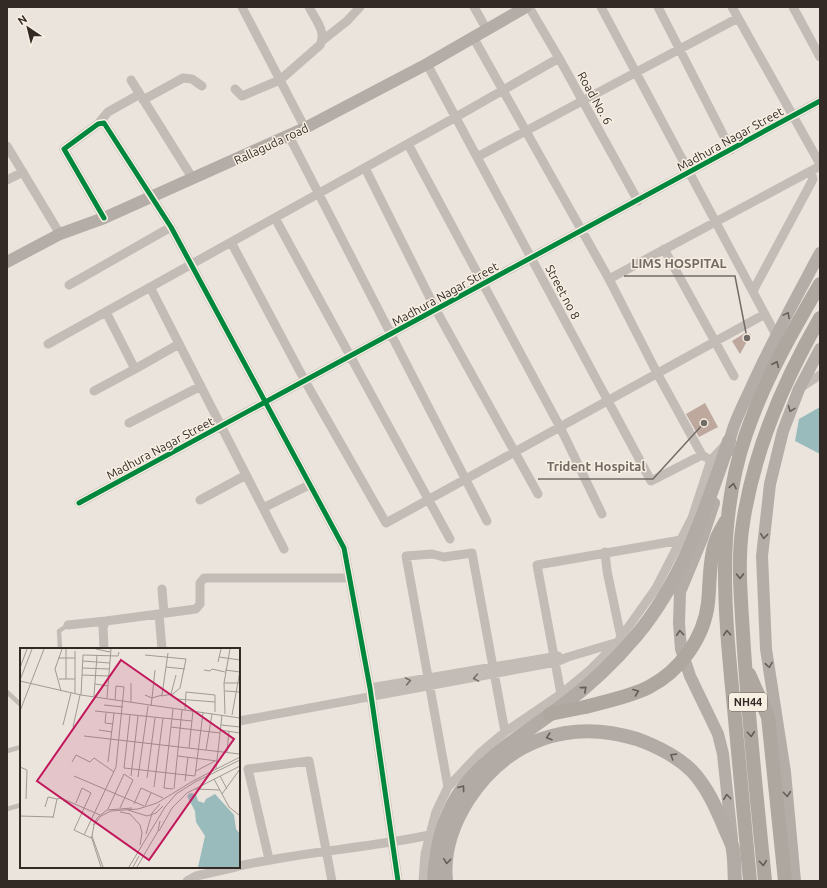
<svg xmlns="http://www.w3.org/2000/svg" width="827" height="888" viewBox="0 0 827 888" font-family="Ubuntu,sans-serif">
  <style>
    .water { fill: #9bb }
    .building { fill: #bea89e }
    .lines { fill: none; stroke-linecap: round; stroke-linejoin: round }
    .service { stroke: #c3bcb6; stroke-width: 4.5 }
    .minor { stroke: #c3bcb6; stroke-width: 9 }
    .secondary { stroke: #b4aca7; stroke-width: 12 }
    .primary { stroke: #b2aba5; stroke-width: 14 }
    .trunk { stroke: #aea7a0; stroke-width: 14 }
    .trunk-bridge { stroke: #aea7a0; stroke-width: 14 }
    .cycleway-casing { stroke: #f8efe3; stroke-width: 8 }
    .cycleway { stroke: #00873e; stroke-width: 5 }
    .oneway { stroke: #675e59 }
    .oneway2 { stroke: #645c56 }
    .oneway3 { stroke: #746c66 }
    .oneway4 { stroke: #665e58 }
    .labels { text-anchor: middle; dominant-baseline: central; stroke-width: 3; stroke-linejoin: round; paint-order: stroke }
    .shield { fill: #f8efe3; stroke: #6e655e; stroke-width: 1 }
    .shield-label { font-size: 11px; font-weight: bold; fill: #332a25 }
    .street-label { font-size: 12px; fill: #332a25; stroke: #f8efe3 }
    .inset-road { fill: none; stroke: #a19a93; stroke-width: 1 }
    .view { fill: #c2185b; fill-opacity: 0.15; stroke: #c2185b; stroke-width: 2 }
    .inset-edge { fill: none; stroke: #332a25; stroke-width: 2 }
    .leader { fill: none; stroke: #736b65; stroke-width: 1.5 }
    .callout-dot { fill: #736b65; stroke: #f8efe3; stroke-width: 1.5 }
    .callout-label { font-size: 13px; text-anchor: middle; font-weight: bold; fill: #736b65; stroke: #f8efe3; stroke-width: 3; stroke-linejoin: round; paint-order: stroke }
  </style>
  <rect width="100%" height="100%" fill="#eae4dd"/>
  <path class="water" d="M820,407V454L795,441L799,419Z"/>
  <path class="building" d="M745,333L751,334L740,354L732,341Z
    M705,403L718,427L699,437L686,414Z"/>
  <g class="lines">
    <path class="service" d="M60,649L59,631L68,625
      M7,692L21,705
      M7,751L21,747
      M7,809L21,805"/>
    <path class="minor" d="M474,7L487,30
      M529,7L559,58L638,201
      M601,7L776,335
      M658,7L731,150
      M732,7L820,164
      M793,7L820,57
      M473,37L609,279L657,373L702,455L707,458
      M323,40L347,21L360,7
      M427,64L651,481L702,455
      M131,80L193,179
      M235,89L242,96L280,80L242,7
      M143,100L183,78L192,79L202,86
      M98,124L108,112L140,94
      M305,128L280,80L320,45C327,32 315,19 309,7
      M289,136L487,521
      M408,144L560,427L602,514
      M7,146L60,234
      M477,157L738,18
      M365,168L436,310L538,494
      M7,180L23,172
      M104,218L64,149L98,124L104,123L171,227L344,548L370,688L398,881
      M275,218L450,539
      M231,242L305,381L386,523L765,314
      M664,249L734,376
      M609,279L820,166
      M69,285L171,227
      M150,287L284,549
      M753,291L811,183L813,179L811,171
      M106,312L135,369L179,344
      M48,344L456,117L559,58
      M800,388L820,375
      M94,391L135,369
      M129,423L201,386
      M200,500L246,475
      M79,503L820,101
      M263,508L309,485
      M605,552L607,571L621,637
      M162,589L164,613
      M159,614L162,649
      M68,625L106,621
      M104,649L103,627L106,621L196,609L200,604V583L204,578H349
      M370,688L558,656
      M561,694L537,565L681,540
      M239,721L556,662L568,657L615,643
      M448,787L406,556L432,554L444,557L472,553L505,732
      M269,859L248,769L309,761L332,881
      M239,866C302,852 367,848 430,835
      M187,881L196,876L236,867
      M423,881L425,854L436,812L448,787L480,753L505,732L561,694L590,670L617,643L656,588L692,518L711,460L725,445"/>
    <path class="secondary" d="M7,262L60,234L104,218L305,128L427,64L526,7
      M728,451C730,430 741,409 750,390C771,343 796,298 820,253
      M714,503L702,539L680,592L679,623L681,649L690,676L718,734L723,754L732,839
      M795,881L785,772L766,649L762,556L770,484L783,431L799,389L820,349"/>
    <path class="primary" d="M434,881C438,781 492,758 563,705C590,685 614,662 636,636C684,578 705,511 729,441
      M446,881C443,853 453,824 468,800C507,740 569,718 637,739C656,746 677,756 692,771C708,788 717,810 726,831C728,837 733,844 733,851C735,861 734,871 735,881"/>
    <path class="trunk" d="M749,674L768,717L785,881
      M550,714L585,707
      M750,881C745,823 739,766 734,708C725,615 715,524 746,434C764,381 792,332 820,284
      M765,881C757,799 748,717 743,634C741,598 737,560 743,523C754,450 783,382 820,318"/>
    <path class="trunk-bridge" d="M585,707C606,701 630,697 649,687C680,671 704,638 708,603C710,585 709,560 715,543C717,535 722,528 726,521"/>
    <defs>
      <path id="cycleway" d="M104,218L64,149L98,124L104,123L171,227L344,548L370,688L398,881
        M79,503L820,101"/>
    </defs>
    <use href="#cycleway" class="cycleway-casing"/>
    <use href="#cycleway" class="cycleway"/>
  </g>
  <defs><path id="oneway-chevron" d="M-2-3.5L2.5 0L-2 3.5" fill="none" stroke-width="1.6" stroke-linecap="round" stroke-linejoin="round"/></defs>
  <g class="oneway">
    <use href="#oneway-chevron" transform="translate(787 315) rotate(-62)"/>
    <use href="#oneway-chevron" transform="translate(791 409) rotate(111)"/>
    <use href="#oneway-chevron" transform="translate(764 536) rotate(96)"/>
    <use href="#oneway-chevron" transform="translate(680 633) rotate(-95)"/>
    <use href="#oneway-chevron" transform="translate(769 665) rotate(81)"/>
    <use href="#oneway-chevron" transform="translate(787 794) rotate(85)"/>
    <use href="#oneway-chevron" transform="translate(727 797) rotate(-97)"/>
  </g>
  <g class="oneway2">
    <use href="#oneway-chevron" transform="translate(776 364) rotate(-65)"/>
    <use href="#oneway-chevron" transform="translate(733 486) rotate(-79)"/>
    <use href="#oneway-chevron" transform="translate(740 576) rotate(89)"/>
    <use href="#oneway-chevron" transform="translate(727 633) rotate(-93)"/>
    <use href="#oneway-chevron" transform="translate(636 692) rotate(-21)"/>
    <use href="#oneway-chevron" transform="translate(751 734) rotate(85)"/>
    <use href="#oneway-chevron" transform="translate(763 863) rotate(85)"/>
  </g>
  <g class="oneway3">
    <use href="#oneway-chevron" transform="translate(476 678) rotate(170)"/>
    <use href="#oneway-chevron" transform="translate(408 681) rotate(-10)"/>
  </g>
  <g class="oneway4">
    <use href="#oneway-chevron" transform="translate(584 689) rotate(-40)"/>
    <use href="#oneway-chevron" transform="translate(549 737) rotate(162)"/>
    <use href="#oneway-chevron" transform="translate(673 756) rotate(-148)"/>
    <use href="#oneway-chevron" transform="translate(462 788) rotate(-54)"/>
    <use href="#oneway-chevron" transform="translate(447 861) rotate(96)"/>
  </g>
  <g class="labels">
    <rect class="shield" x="729" y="693" width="38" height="18" rx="3"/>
    <g class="shield-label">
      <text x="748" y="702">NH44</text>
    </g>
    <g class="street-label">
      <text transform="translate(595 98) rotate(61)">Road No. 6</text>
      <text transform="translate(730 139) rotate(-29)">Madhura Nagar Street</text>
      <text transform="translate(271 144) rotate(-25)">Rallaguda road</text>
      <text transform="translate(563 292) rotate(62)">Street no 8</text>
      <text transform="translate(445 294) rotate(-29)">Madhura Nagar Street</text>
      <text transform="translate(160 448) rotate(-28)">Madhura Nagar Street</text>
    </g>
  </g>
  <g transform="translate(20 648)">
    <rect width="220" height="220" fill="#eae4dd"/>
    <path d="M170,145L176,146L178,153L184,155L186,151L195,146L214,167L216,181L220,186V219H178L185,188L176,174L175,163L167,148Z" fill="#9bb"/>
    <path class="inset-road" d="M76,1L90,4M125,7L166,11L160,40L153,46L141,48M199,9L220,12M38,10H55M63,13L90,15M198,14L201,1M146,19L165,21M0,20L7,1M62,20L89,21M184,22L190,23L192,21L205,24M205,22L220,24M62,27L89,28M39,31H55M46,31V1M0,32L12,1M0,33L61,47L220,70M204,35H220M75,36L88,38M41,43L35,21L42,1M205,43L220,44M55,45V3M151,46L156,27M61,47L63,7L98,8L99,4M125,47L132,50L135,22M74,48L77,7M87,50L91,1M157,51L195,54M111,54V35M84,57L103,59M131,58L132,50L142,47L148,5M153,61L144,140L153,141M165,62L166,44L195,47V64M0,63L24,1M75,63L172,73M86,65L85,75L93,76M205,66L204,35L210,1M110,67L104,120L175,128M212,67L220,23M43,77L51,45M201,77L220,79M53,79L60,47M151,79L200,85M79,82L92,84M200,82L220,85M64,88L220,106M169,100L173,63M186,102L192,66M207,104L209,83M158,108L197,113M52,114L56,107L70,114L74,110L94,124M88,114L94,65M0,119L7,122L6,151M196,121L202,67M176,123L195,113M54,128L124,158M111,128L118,68M175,128L183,65M200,128L207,141M118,129L128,58M127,130L135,70M194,131L209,159L219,167M165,133L168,109M134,139L143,70M154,141L162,62M175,141L200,142M202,146L220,121M56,155L62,140L71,145L54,182L71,190M114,156L121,140L143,150M125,158L131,145M25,159L28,149L37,151M88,161L104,126L113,132L100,160M108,162L127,168L136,165L143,158M100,164L110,166L120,177L122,185L120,197M0,168L33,169M33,170L37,151L41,150L80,167M73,177L78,169L87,162L112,160M139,183L152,160L167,145L220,118M126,186L132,165L140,156M64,187L96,119L104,39L96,38L95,52M71,188L81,219M83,219L72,188L74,177L81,168L91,163L118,161L137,155L173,133L220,109M109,219L145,159L156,146L175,134L220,112M113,219L119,208M117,219L138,183L140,173"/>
    <path class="view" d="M101,12L214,91L129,212L17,133Z"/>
    <rect width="220" height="220" class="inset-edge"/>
  </g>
  <path class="leader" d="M747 338L735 276H624M704 423L653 479H538"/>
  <g class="callout-dot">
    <circle cx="747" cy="338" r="4"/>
    <circle cx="704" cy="423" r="4"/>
  </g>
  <g class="callout-label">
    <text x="679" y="268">LIMS HOSPITAL</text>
    <text x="596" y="471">Trident Hospital</text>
  </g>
  <rect width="827" height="888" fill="none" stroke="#332a25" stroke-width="16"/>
  <g transform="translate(28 28) rotate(325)" stroke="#f8efe3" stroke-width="3" paint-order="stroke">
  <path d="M0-3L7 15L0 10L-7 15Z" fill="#332a25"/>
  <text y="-6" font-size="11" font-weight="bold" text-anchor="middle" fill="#332a25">N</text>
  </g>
</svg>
